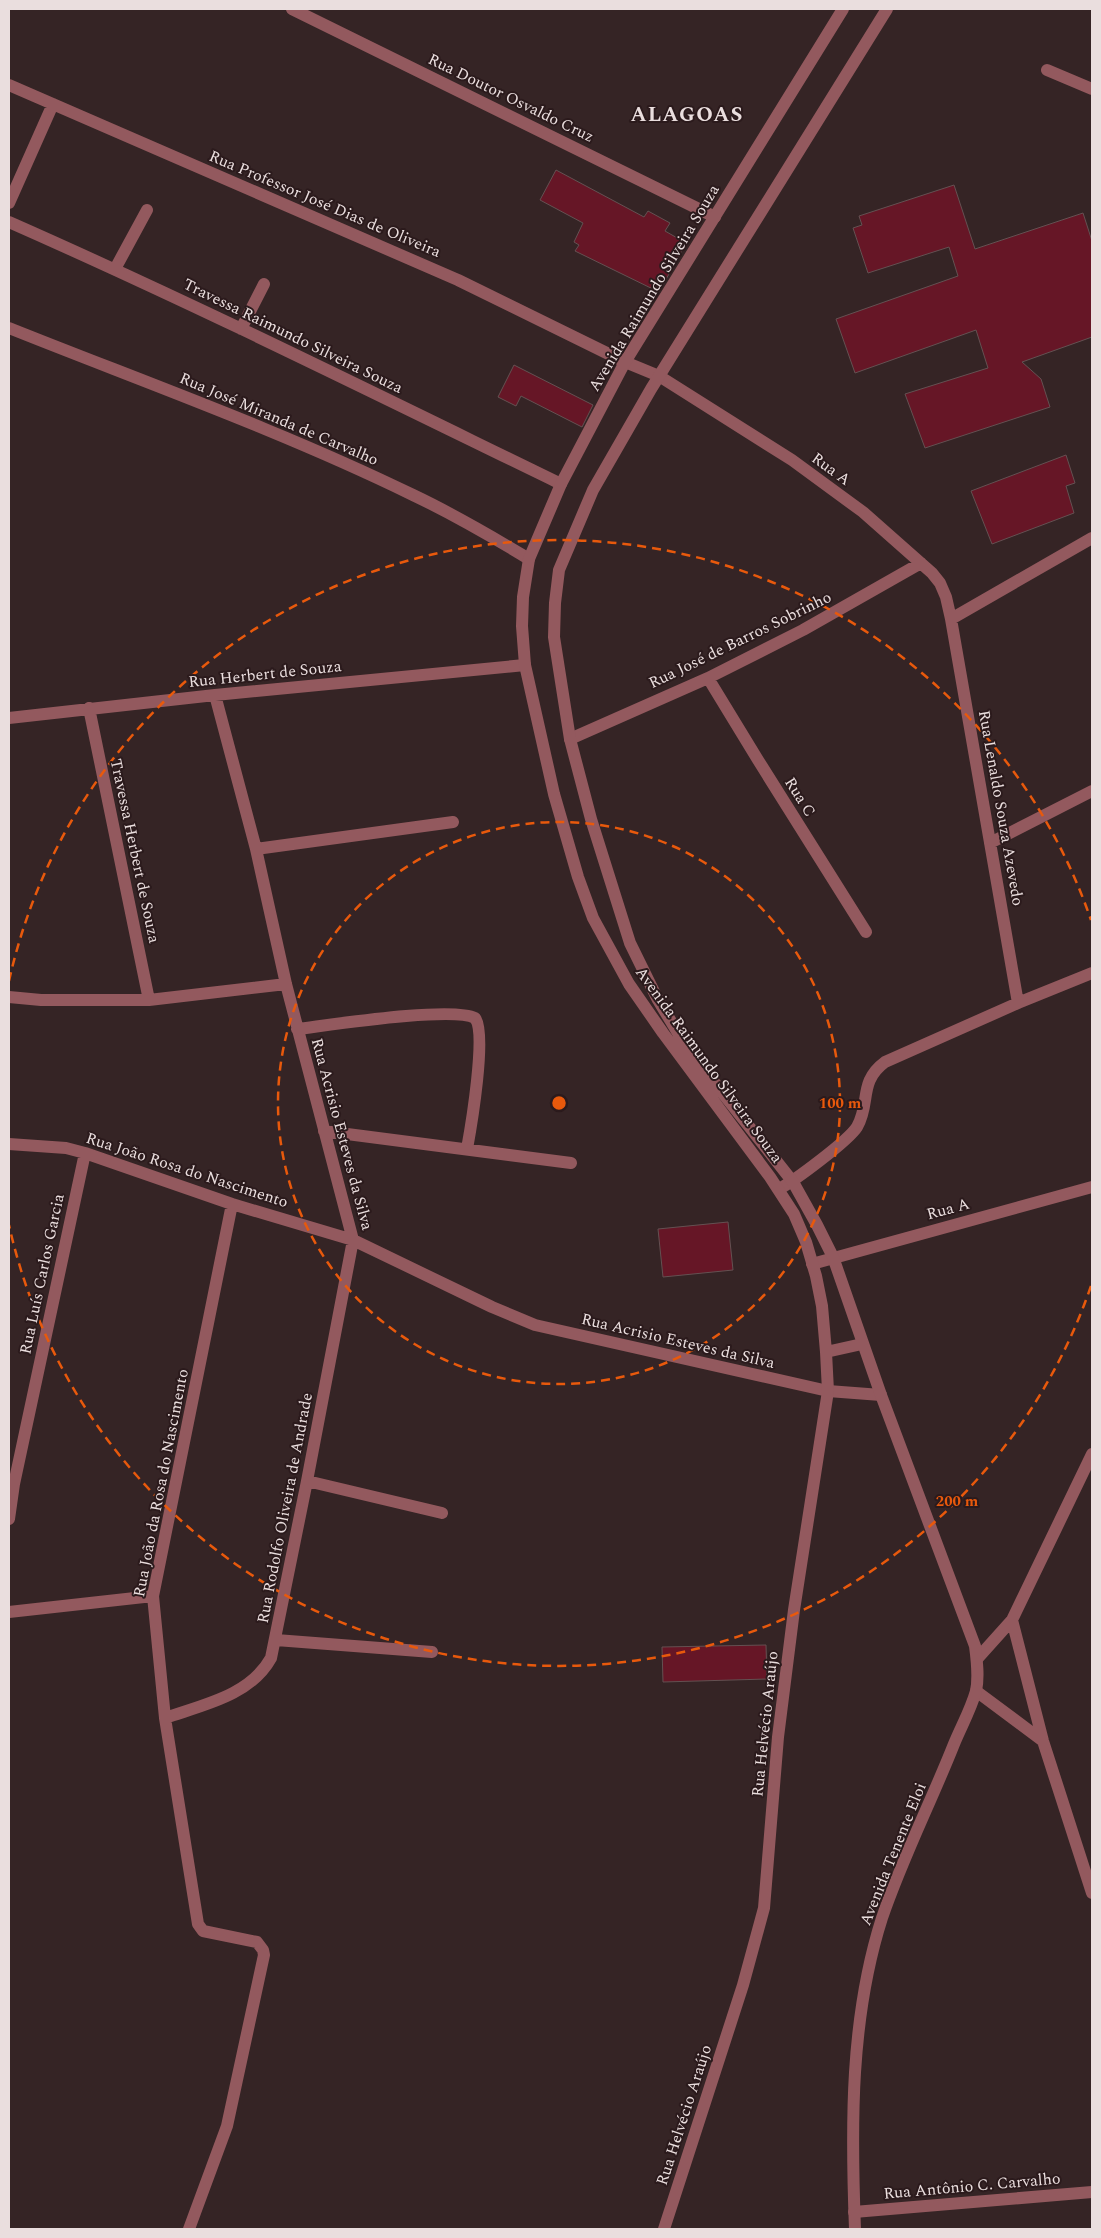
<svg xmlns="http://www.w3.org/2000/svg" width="1101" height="2238" viewBox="0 0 1101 2238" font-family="Spectral,serif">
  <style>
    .building { fill: #661626; stroke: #645152 }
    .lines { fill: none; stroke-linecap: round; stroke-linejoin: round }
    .minor { stroke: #93595e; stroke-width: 12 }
    .tertiary { stroke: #93595e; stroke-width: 12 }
    .ring { fill: none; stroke: #e8590c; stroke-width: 2.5; stroke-dasharray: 9 6 }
    .labels { text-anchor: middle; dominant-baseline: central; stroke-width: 4; stroke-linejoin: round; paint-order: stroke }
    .street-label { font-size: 16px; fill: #eadede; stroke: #2b1a1c }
    .district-label { font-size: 21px; font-weight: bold; letter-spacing: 1px; fill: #eadede; stroke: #2b1a1c }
    .centre { fill: #e8590c; stroke: #2b1a1c; stroke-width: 2.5 }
    .ring-label { font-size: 15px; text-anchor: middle; font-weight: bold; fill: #e8590c; stroke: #2b1a1c; stroke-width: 4; stroke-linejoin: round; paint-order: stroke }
  </style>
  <rect width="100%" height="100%" fill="#352425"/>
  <path class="building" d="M556,170L644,217L648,211L670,223L665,231L686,243L659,292L575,251L579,245L574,242L583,223L540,200Z
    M954,185L975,249L1083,213L1092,241V337L1022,362L1041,379L1050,407L925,448L905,394L988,368L976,330L855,373L836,319L958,276L949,247L868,273L853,228L862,225L859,216Z
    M514,365L593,405L582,427L521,396L516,406L498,397Z
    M1066,455L1075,483L1066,486L1074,513L992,544L971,491Z
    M728,1222L733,1270L663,1277L658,1229Z
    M766,1645L767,1679L663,1682L662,1647Z"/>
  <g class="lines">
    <path class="minor" d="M292,9L715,217
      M1047,70L1092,89
      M9,85L458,280L625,362L659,376L792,460L863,512L932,573L940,583L946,597L951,619L1018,1003
      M9,203L53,104
      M9,222C195,304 378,395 561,484
      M115,269L147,210
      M9,328C144,382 282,431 413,495C453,514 491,536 529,559
      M241,329L264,284
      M951,619L1092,538
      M708,678L758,760L866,932
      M215,695L256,849L286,984L353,1240L492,1307L535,1325L828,1391L881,1395
      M89,708L149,1000
      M9,718L215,695L525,665
      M570,739L708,678L803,630L921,563
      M990,843L1092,791
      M256,849L453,822
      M9,997L41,1000H149L286,984
      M297,1029C330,1025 452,1006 475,1018C487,1033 471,1127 467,1149
      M324,1131L571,1163
      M9,1144L66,1148L85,1153L232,1204L353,1240L307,1481L271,1658C250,1696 202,1705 165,1718
      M779,1189C794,1181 848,1141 857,1127C871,1103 858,1082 885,1062L1018,1003L1092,973
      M812,1264L1092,1187
      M307,1481L442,1513
      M9,1519L14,1484L85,1153
      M9,1612L153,1596
      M1012,1620L1043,1741L1092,1893
      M276,1640L432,1652
      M977,1659L1012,1620L1092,1454
      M976,1691L1043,1741
      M854,2212L1092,2192
      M189,2229L227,2126L264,1955L263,1950L257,1942L203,1931L198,1924L165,1718L153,1596L232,1204"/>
    <path class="tertiary" d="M826,1352L862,1344
      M664,2229L743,1985L764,1908L778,1737L794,1610L828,1391L826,1352L822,1306L816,1276L806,1242L794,1214L770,1177L663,1033L629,984L593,918L578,877L554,794L525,665L522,626L523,597L529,559L561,484L625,362L843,9
      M855,2229C851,2126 850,2018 882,1918C902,1859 931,1802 954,1744C961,1727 971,1709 976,1691C979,1677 977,1661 975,1646L881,1395L833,1257L817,1225L793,1182L687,1048L658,1000L630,943L591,819L570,739L554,637L555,603L559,570L593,490L651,389L887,9"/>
  </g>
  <g class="ring">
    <circle cx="559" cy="1103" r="281"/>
    <path d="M1091 1286A563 563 0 0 1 9 1225M9 981A563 563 0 0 1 1091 920"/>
  </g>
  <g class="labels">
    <g class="street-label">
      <text transform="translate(511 98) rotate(26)">Rua Doutor Osvaldo Cruz</text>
      <text transform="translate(325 204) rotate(23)">Rua Professor José Dias de Oliveira</text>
      <text transform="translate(654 288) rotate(-59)">Avenida Raimundo Silveira Souza</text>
      <text transform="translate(293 336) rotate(26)">Travessa Raimundo Silveira Souza</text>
      <text transform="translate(279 419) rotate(23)">Rua José Miranda de Carvalho</text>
      <text transform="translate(831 469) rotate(36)">Rua A</text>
      <text transform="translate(740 640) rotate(-26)">Rua José de Barros Sobrinho</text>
      <text transform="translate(265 674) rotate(-6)">Rua Herbert de Souza</text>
      <text transform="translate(800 797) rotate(58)">Rua C</text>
      <text transform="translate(1001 808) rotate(80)">Rua Lenaldo Souza Azevedo</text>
      <text transform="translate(135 851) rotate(78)">Travessa Herbert de Souza</text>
      <text transform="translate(709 1065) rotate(54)">Avenida Raimundo Silveira Souza</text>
      <text transform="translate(342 1134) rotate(75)">Rua Acrisio Esteves da Silva</text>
      <text transform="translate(187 1170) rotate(18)">Rua João Rosa do Nascimento</text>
      <text transform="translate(948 1209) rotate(-15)">Rua A</text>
      <text transform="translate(42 1274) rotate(-78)">Rua Luís Carlos Garcia</text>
      <text transform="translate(678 1341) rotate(13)">Rua Acrisio Esteves da Silva</text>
      <text transform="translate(161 1483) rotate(-79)">Rua João da Rosa do Nascimento</text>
      <text transform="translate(285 1508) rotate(-79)">Rua Rodolfo Oliveira de Andrade</text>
      <text transform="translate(765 1724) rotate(-84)">Rua Helvécio Araújo</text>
      <text transform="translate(893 1854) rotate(-68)">Avenida Tenente Eloi</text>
      <text transform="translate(684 2115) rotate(-72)">Rua Helvécio Araújo</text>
      <text transform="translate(972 2186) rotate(-5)">Rua Antônio C. Carvalho</text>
    </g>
    <g class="district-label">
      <text x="687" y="115">ALAGOAS</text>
    </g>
  </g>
  <circle cx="559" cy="1103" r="8" class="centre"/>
  <g class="ring-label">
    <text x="840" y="1108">100 m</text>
    <text x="957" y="1506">200 m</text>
  </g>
  <rect width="1101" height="2238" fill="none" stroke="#eadede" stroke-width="20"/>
</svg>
